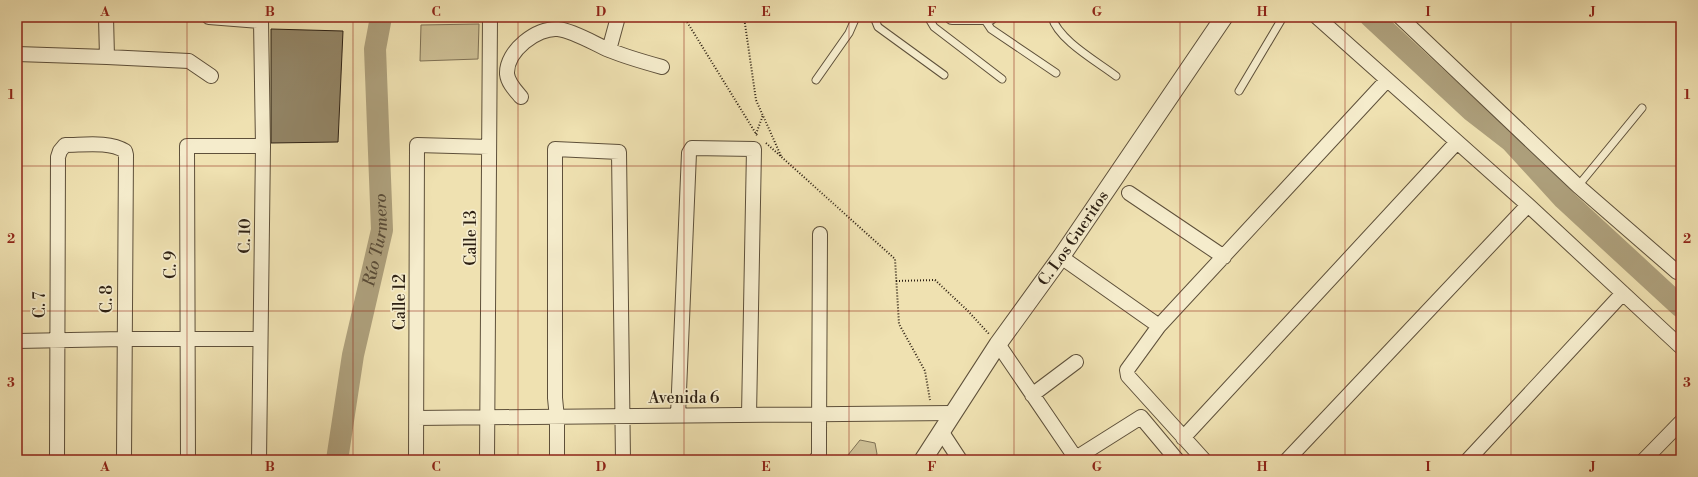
<svg xmlns="http://www.w3.org/2000/svg" width="1698" height="477" viewBox="0 0 1698 477" font-family="'Libre Bodoni',serif">
  <style>
    .green { fill: #cec096; stroke: #7e7054 }
    .lines { fill: none; stroke-linecap: round; stroke-linejoin: round }
    .river { stroke: #ad9f7b; stroke-width: 22 }
    .building { fill: #928465; stroke: #2d2013 }
    .service-casing { stroke: #5e503a; stroke-width: 9 }
    .minor-casing { stroke: #5e503a; stroke-width: 16 }
    .tertiary-casing { stroke: #5e503a; stroke-width: 19 }
    .path { stroke: #2d2013; stroke-width: 2; stroke-dasharray: 1 2; stroke-linecap: butt }
    .service { stroke: #f5eccc; stroke-width: 7 }
    .minor { stroke: #f5eccc; stroke-width: 14 }
    .tertiary { stroke: #f5eccc; stroke-width: 17 }
    .grid { fill: none; stroke: #8f2418; stroke-width: 1; stroke-opacity: 0.55 }
    .labels { text-anchor: middle; dominant-baseline: central; stroke-width: 3.5; stroke-linejoin: round; paint-order: stroke }
    .street-label { font-size: 16px; fill: #2d2013; stroke: #f5eccc }
    .water-label { font-size: 17px; font-style: italic; fill: #5a4c37; stroke: #f5eccc }
    .neatline { fill: none; stroke: #8f2418; stroke-width: 1.5 }
    .grid-label { font-size: 13px; text-anchor: middle; font-weight: bold; fill: #8f2418 }
  </style>
  <rect width="100%" height="100%" fill="#efe1b1"/>
  <filter id="stains"><feTurbulence type="fractalNoise" baseFrequency=".005" numOctaves="4"/><feColorMatrix values="0 0 0 0 .2 0 0 0 0 .09 0 0 0 0 .02 0 0 0 .5 -.17"/></filter>
  <radialGradient id="worn" r=".72"><stop offset=".6" stop-color="#630" stop-opacity="0"/><stop offset="1" stop-color="#630" stop-opacity=".3"/></radialGradient>
  <path class="green" d="M479,24L478,59L420,61L421,25Z
    M860,440L875,443L877,454L873,460H844Z"/>
  <g class="lines">
    <g class="river">
      <path d="M1371,17L1471,110L1511,141L1564,199L1681,307"/>
      <path id="s1" d="M337,460L353,355L382,230L375,49L381,17"/>
    </g>
  </g>
  <path class="building" d="M271,29L343,31L338,142L271,143Z"/>
  <g class="lines">
    <defs>
      <path id="service" d="M874,17L878,27L944,75
        M928,17L934,27L1002,79
        M983,17L991,29L1056,73
        M1052,17C1058,40 1098,62 1116,76
        M816,80L849,33L856,17
        M1239,91L1283,17
        M1578,186L1642,108"/>
      <path id="minor" d="M106,17L107,57L189,61L211,76
        M209,17L261,21L263,146L259,460
        M952,17H990
        M1317,17L1528,205L1681,347
        M1400,17L1578,186L1677,272L1681,273
        M609,50L618,17
        M17,54L107,57
        M521,97C515,90 508,83 507,74C506,51 537,27 558,29C574,31 595,44 609,50C626,57 644,62 662,67
        M1129,193L1224,257
        M1061,257L1159,326
        M17,341L124,339H260
        M998,344L1077,460
        M1032,395L1076,362
        M678,415L689,153L692,148L754,149L749,415
        M416,418L952,413
        M941,431L960,460
        M1183,438L1457,142
        M1076,458L1141,417L1177,460
        M57,460L58,157L60,151L65,145C84,145 109,141 125,151L126,155L124,460
        M188,460L187,146H263
        M416,460L417,145L489,147
        M487,460L490,17
        M557,460V418L555,398V149L619,152L623,460
        M816,460L819,455V434L820,234
        M1204,460L1128,376L1127,370L1159,326L1387,80
        M1287,460L1528,205
        M1468,460L1623,293
        M1644,460L1681,422"/>
      <g id="tertiary">
        <path id="s2" d="M923,460L998,344L1061,257L1224,17"/>
      </g>
    </defs>
    <use href="#service" class="service-casing"/>
    <use href="#minor" class="minor-casing"/>
    <use href="#tertiary" class="tertiary-casing"/>
    <path class="path" d="M684,17L758,137
      M744,17L756,100L781,156
      M756,134L763,115
      M766,143L895,259L899,324L925,371L930,400
      M896,281L935,280L968,311L989,334"/>
    <use href="#service" class="service"/>
    <use href="#minor" class="minor"/>
    <use href="#tertiary" class="tertiary"/>
  </g>
  <path class="grid" d="M187,17V460M353,17V460M518,17V460M684,17V460M849,17V460M1014,17V460M1180,17V460M1345,17V460M1511,17V460M17,166H1681M17,311H1681"/>
  <g class="labels">
    <g class="street-label">
      <text transform="translate(245 236) rotate(-89)">C. 10</text>
      <text transform="translate(471 238) rotate(-90)">Calle 13</text>
      <text stroke="none"><textPath href="#s2" startOffset="268">C. Los Gueritos</textPath></text>
      <text transform="translate(171 265) rotate(-90)">C. 9</text>
      <text transform="translate(107 299) rotate(-90)">C. 8</text>
      <text transform="translate(400 302) rotate(-90)">Calle 12</text>
      <text transform="translate(40 305) rotate(-90)">C. 7</text>
      <text x="684" y="398">Avenida 6</text>
    </g>
    <g class="water-label">
      <text stroke="none"><textPath href="#s1" startOffset="224">Río Turmero</textPath></text>
    </g>
  </g>
  <rect width="1698" height="477" fill="none" stroke="#efe1b1" stroke-width="44"/>
  <rect x="22" y="22" width="1654" height="433" class="neatline"/>
  <g class="grid-label">
    <text x="105" y="16">A</text>
    <text x="270" y="16">B</text>
    <text x="436" y="16">C</text>
    <text x="601" y="16">D</text>
    <text x="766" y="16">E</text>
    <text x="932" y="16">F</text>
    <text x="1097" y="16">G</text>
    <text x="1262" y="16">H</text>
    <text x="1428" y="16">I</text>
    <text x="1593" y="16">J</text>
    <text x="11" y="99">1</text>
    <text x="1687" y="99">1</text>
    <text x="11" y="243">2</text>
    <text x="1687" y="243">2</text>
    <text x="11" y="387">3</text>
    <text x="1687" y="387">3</text>
    <text x="105" y="471">A</text>
    <text x="270" y="471">B</text>
    <text x="436" y="471">C</text>
    <text x="601" y="471">D</text>
    <text x="766" y="471">E</text>
    <text x="932" y="471">F</text>
    <text x="1097" y="471">G</text>
    <text x="1262" y="471">H</text>
    <text x="1428" y="471">I</text>
    <text x="1593" y="471">J</text>
  </g>
  <rect width="100%" height="100%" filter="url(#stains)"/>
  <rect width="100%" height="100%" fill="url(#worn)"/>
</svg>
